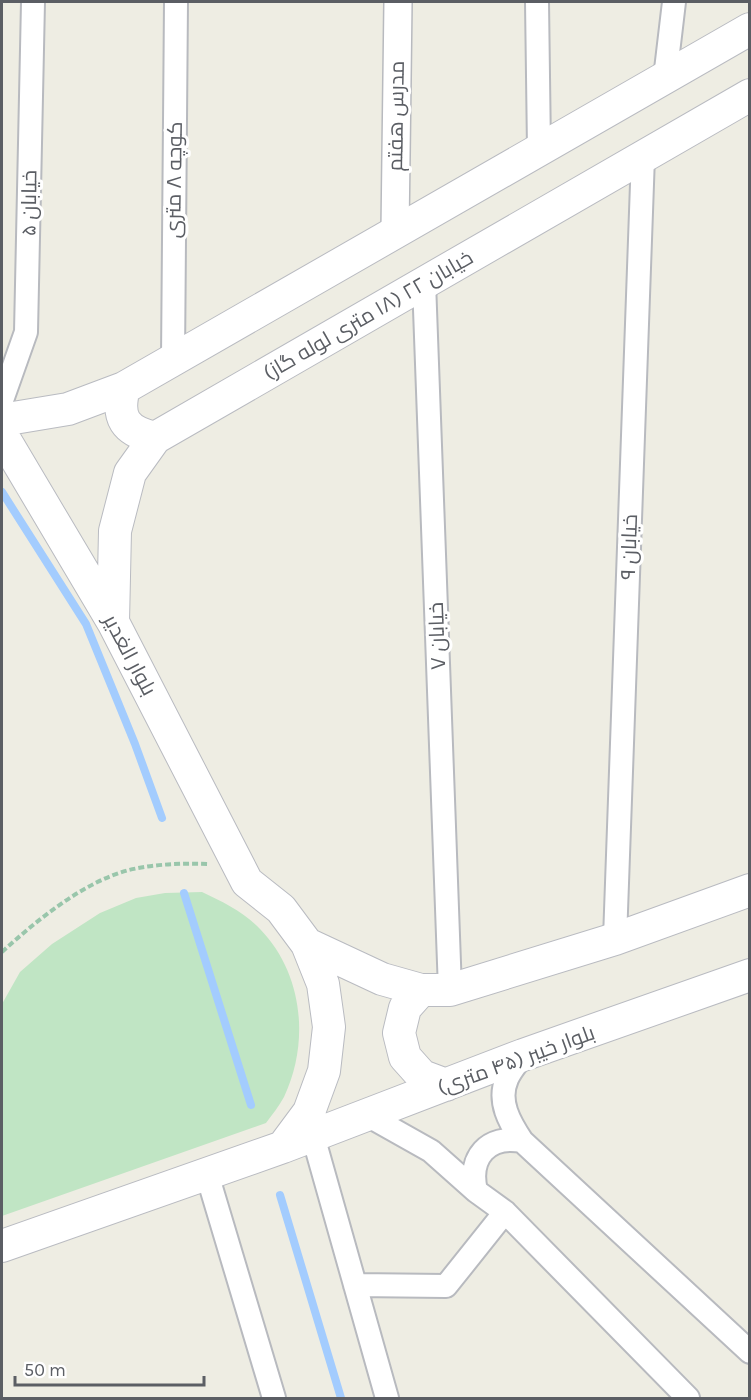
<svg xmlns="http://www.w3.org/2000/svg" width="751" height="1400" viewBox="0 0 751 1400" font-family="Karla,Cairo,sans-serif">
  <style>
    .green { fill: #c0e5c4 }
    .lines { fill: none; stroke-linecap: round; stroke-linejoin: round }
    .stream { stroke: #a3ccfe; stroke-width: 8 }
    .minor-casing { stroke: #b8babf; stroke-width: 26 }
    .tertiary-casing { stroke: #b8babf; stroke-width: 30 }
    .secondary-casing { stroke: #b9bbc1; stroke-width: 34 }
    .path { stroke: #99c6ab; stroke-width: 4; stroke-dasharray: 6 3; stroke-linecap: butt }
    .minor { stroke: #fff; stroke-width: 22 }
    .tertiary { stroke: #fff; stroke-width: 27 }
    .secondary { stroke: #fff; stroke-width: 32 }
    .labels { text-anchor: middle; dominant-baseline: central; stroke-width: 6; stroke-linejoin: round; paint-order: stroke }
    .street-label { font-size: 21px; fill: #5b5e64; stroke: #fff }
  </style>
  <rect width="100%" height="100%" fill="#eeede3"/>
  <path class="green" d="M202,892C223,902 244,912 260,929C303,973 310,1042 284,1097C279,1106 272,1115 266,1123L2,1216V1004L20,972L52,944L100,913L136,898L165,893Z"/>
  <g class="lines">
    <path class="stream" d="M2,492L86,624L135,744L162,818
      M184,893L251,1105
      M280,1195L341,1398"/>
    <defs>
      <path id="minor" d="M537,2L539,149
        M665,78L674,2
        M424,282L450,990
        M173,359L176,2
        M2,400L26,332L33,2
        M615,939L643,156
        M523,1055C518,1062 510,1071 507,1079C497,1101 510,1123 522,1141L750,1352
        M367,1115L431,1151L476,1191L505,1212L688,1398
        M313,1136L387,1398
        M207,1174L274,1398
        M476,1191C468,1157 488,1135 522,1141
        M355,1285L446,1286L505,1212"/>
      <path id="tertiary" d="M395,231L398,2"/>
      <path id="secondary" d="M124,388C116,418 125,431 155,438
        M2,420L68,409L124,388L750,29
        M2,435L113,622L247,882L281,909L307,944L323,984L329,1027L324,1071L309,1112L283,1147L2,1246
        M113,622L115,531L130,473L155,438L750,95
        M307,944L382,979L421,990H450L615,939L750,890
        M421,990L405,1008L399,1033L405,1057L422,1076L446,1085
        M283,1147L523,1055L750,975"/>
    </defs>
    <use href="#minor" class="minor-casing"/>
    <use href="#tertiary" class="tertiary-casing"/>
    <use href="#secondary" class="secondary-casing"/>
    <path class="path" d="M2,952C36,921 83,882 129,870C155,864 182,863 208,864"/>
    <use href="#minor" class="minor"/>
    <use href="#tertiary" class="tertiary"/>
    <use href="#secondary" class="secondary"/>
  </g>
  <g class="labels">
    <g class="street-label">
      <text transform="translate(396 116) rotate(-89)">مدرس هفتم</text>
      <text transform="translate(174 180) rotate(-89)">کوچه ۸ متری</text>
      <text transform="translate(29 203) rotate(-89)">خیابان ۵</text>
      <text transform="translate(368 315) rotate(-30)">خیابان ۲۲ (۱۸ متری لوله گاز)</text>
      <text transform="translate(629 547) rotate(-88)">خیابان ۹</text>
      <text transform="translate(437 636) rotate(-92)">خیابان ۷</text>
      <text transform="translate(130 655) rotate(62)">بلوار الغدیر</text>
      <text transform="translate(516 1060) rotate(-20)">بلوار خیبر (۴۵ متری)</text>
    </g>
  </g>
  <rect width="751" height="1400" fill="none" stroke="#5b5e64" stroke-width="6"/>
  <path d="M15 1376v9h189v-9" fill="none" stroke="#5b5e64" stroke-width="3"/>
  <text x="24" y="1376" font-size="18" fill="#5b5e64" stroke="#ffffff" stroke-width="4.5" paint-order="stroke">50 m</text>
</svg>
